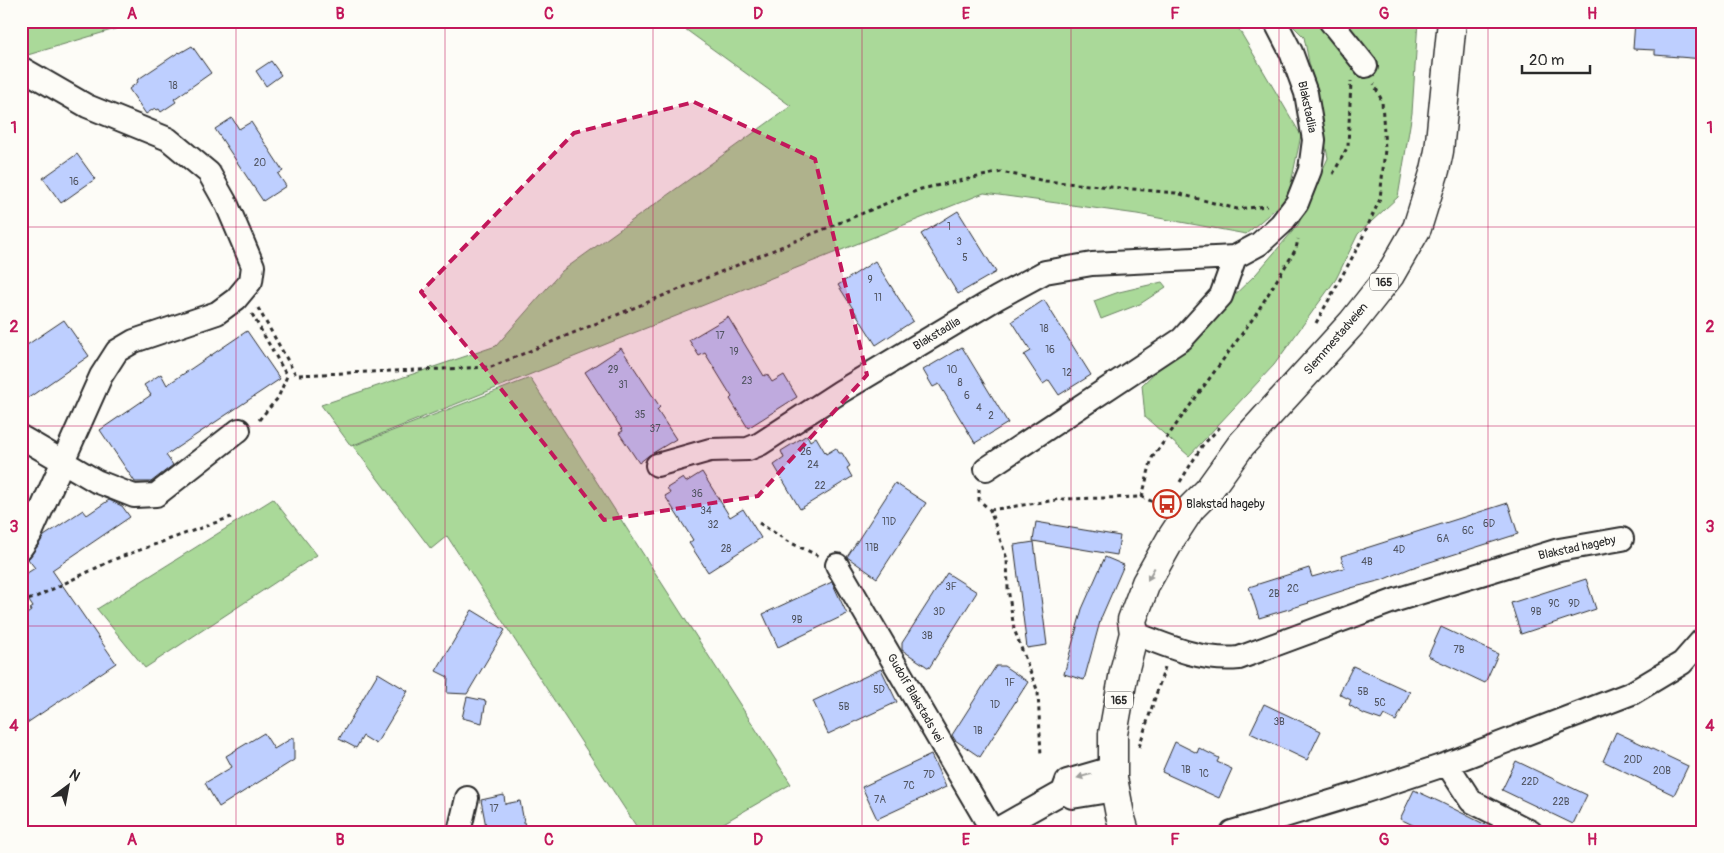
<svg xmlns="http://www.w3.org/2000/svg" width="1724" height="853" viewBox="0 0 1724 853" font-family="Pangolin,sans-serif">
  <style>
    .green { fill: #aad999; stroke: #6a8262 }
    .building { fill: #becfff; stroke: #2b2b2b }
    .lines { fill: none; stroke-linecap: round; stroke-linejoin: round }
    .minor-casing { stroke: #2b2b2b; stroke-width: 26 }
    .major-casing { stroke: #2b2b2b; stroke-width: 31 }
    .path { stroke: #2b2b2b; stroke-width: 3; stroke-dasharray: 4 4; stroke-linecap: butt }
    .minor { stroke: #fdfcf7; stroke-width: 22 }
    .major { stroke: #fdfcf7; stroke-width: 28 }
    .oneway { fill: #9e9e9b }
    .marked { fill: #c2185b; fill-opacity: 0.2; stroke: #c2185b; stroke-width: 4; stroke-dasharray: 10 6; stroke-linejoin: round }
    .grid { fill: none; stroke: #c2185b; stroke-width: 1; stroke-opacity: 0.55 }
    .labels { text-anchor: middle; dominant-baseline: central; stroke-width: 4; stroke-linejoin: round; paint-order: stroke }
    .number-label { font-size: 10px; fill: #505460 }
    .shield { fill: #fdfcf7; stroke: #6a6a68; stroke-width: 1 }
    .shield-label { font-size: 11px; font-weight: bold; fill: #2b2b2b }
    .street-label { font-size: 12px; fill: #2b2b2b; stroke: #fdfcf7 }
    .poi-label { font-size: 12px; fill: #2b2b2b; stroke: #fdfcf7; text-anchor: start }
    .neatline { fill: none; stroke: #c2185b; stroke-width: 2 }
    .grid-label { font-size: 16px; text-anchor: middle; font-weight: bold; fill: #c2185b }
  </style>
  <rect width="100%" height="100%" fill="#fdfcf7"/>
  <filter id="ink" filterUnits="userSpaceOnUse"><feTurbulence type="fractalNoise" baseFrequency=".02" numOctaves="2"/><feDisplacementMap in="SourceGraphic" scale="10" xChannelSelector="R" yChannelSelector="G"/><feConvolveMatrix kernelMatrix="1 2 1 2 8 2 1 2 1" color-interpolation-filters="sRGB"/></filter>
  <g filter="url(#ink)">
    <path class="green" d="M21,21H142L21,57Z
      M674,21H1234L1301,135L1288,198L1246,234L1137,214L984,193L351,446L321,405L496,346L562,271L791,106Z
      M1288,21H1418L1412,113L1398,197L1358,234L1336,279L1274,365L1189,456L1145,417L1142,385L1256,274L1298,225L1328,158L1304,37Z
      M1162,282L1166,287L1140,304L1101,319L1094,301L1119,292Z
      M530,378L791,784L708,832H640L447,536L431,549L353,446Z
      M273,499L317,555L145,668L97,609Z"/>
    <path class="building" d="M1635,21H1703V59L1655,55V50L1633,49Z
      M192,46L211,73L174,99L176,102L161,112L159,109L157,110L155,108L146,114L129,89L138,82L137,80L179,52L180,53Z
      M271,61L281,75L266,86L256,71Z
      M232,118L239,129L251,122L283,171L278,174L286,186L263,201L215,129Z
      M77,154L95,179L61,203L43,178Z
      M958,211L996,272L958,294L921,234Z
      M875,261L913,321L876,345L838,285Z
      M1044,300L1091,375L1059,395L1049,380L1043,384L1024,355L1031,351L1012,321Z
      M728,317L764,376L767,374L772,382L784,375L797,397L748,428L730,399L732,397L705,353L699,356L689,340Z
      M64,320L89,356L21,403V349Z
      M247,331L280,379L166,455L173,465L151,482H135L100,430L151,395L144,385L161,374L167,385Z
      M962,347L1008,423L975,443L939,384L933,387L923,370Z
      M621,348L660,407L657,410L676,439L648,456L639,463L619,433L623,431L585,372Z
      M807,435L810,441L816,437L826,454L836,448L839,453H842L850,466L847,468L852,477L800,509L774,465L784,458L781,451Z
      M702,472L730,517L743,509L761,538L708,572L689,543L693,540L665,496L670,493L667,488L683,478L686,482Z
      M895,483L926,503L877,578L847,557Z
      M109,500L122,506L130,517L52,570L116,663L21,727V618L31,611L30,609L33,607L21,589V577L35,568L28,559L44,536L83,510L87,515Z
      M1508,503L1518,534L1411,568L1382,580L1351,588L1308,602L1309,603L1259,618L1249,587L1309,568L1312,577L1344,568L1341,556Z
      M1036,522L1120,536L1117,555L1033,541Z
      M1034,542L1047,645L1027,648L1014,545Z
      M1105,557L1124,565L1101,618L1084,680L1064,674L1082,609Z
      M947,573L977,592L929,668L902,650V643Z
      M1586,579L1596,609L1521,634L1511,603Z
      M832,582L847,614L778,647L763,614Z
      M472,610L505,630L467,694L447,693L448,677L436,671Z
      M1441,627L1498,654L1485,683L1428,656Z
      M996,666H1004L1028,682L980,757L955,740L952,735Z
      M1353,666L1410,692L1396,721L1384,715L1381,720L1364,714L1349,705L1351,700L1339,694Z
      M881,669L897,702L828,734L813,701Z
      M378,673L408,691L376,744L363,736L356,748L339,739Z
      M467,697L486,701L482,723L462,718Z
      M1264,704L1321,731L1307,760L1250,733Z
      M1616,732L1688,766L1674,795L1603,761Z
      M264,733L274,749L294,737V760L219,807L205,783L232,767L226,756Z
      M1175,742L1197,753L1199,748L1219,758L1217,762L1232,769L1219,798L1162,772Z
      M931,755L946,787L877,819L862,787Z
      M1516,761L1587,795L1573,824L1502,790Z
      M1414,790L1440,802L1500,832H1428L1400,819Z
      M504,795L505,804L520,801L526,832H487L481,800Z"/>
    <g class="lines">
      <defs>
        <path id="minor" d="M1330,21L1366,66
          M21,68L87,106L168,139L209,173L227,205L253,266L251,281L236,299L217,313L134,341L117,351L101,376L30,535L21,548
          M21,437L96,481L134,496L156,495L239,430
          M657,465L710,450L748,449L760,444L840,392L997,298L1045,272L1092,264L1235,257L1259,244L1281,224L1297,203L1310,170L1314,140L1306,93L1291,52L1275,21
          M986,469L1182,339L1221,296L1235,257
          M837,565L993,832
          M1134,633C1167,646 1203,662 1239,658L1396,600L1559,550L1622,539
          M1447,764L1471,801L1531,832
          M1063,792L1072,797L1115,790
          M459,832L467,798
          M992,832L1063,792L1067,781L1112,768
          M1232,832L1360,793L1447,764L1632,693L1682,663L1703,639"/>
        <path id="major" d="M1125,832L1120,815L1113,778V734L1124,672L1134,633L1132,620L1146,583L1172,537L1191,508L1208,491L1241,445L1352,323L1390,275L1417,228L1435,170L1439,151L1452,21"/>
      </defs>
      <use href="#minor" class="minor-casing"/>
      <use href="#major" class="major-casing"/>
      <path class="path" d="M1333,174L1348,146L1351,81
        M258,308L296,375L491,367L921,189L1001,172L1045,181L1176,193L1237,209L1267,206
        M252,314L287,376L278,398L258,421
        M1316,323L1358,247L1380,199L1385,149L1382,101L1374,84
        M1180,482L1202,446L1222,425
        M979,489V500L990,510L1007,559L1008,588L1014,629L1038,692L1041,756
        M1142,497L1152,458L1254,317L1296,249L1298,239
        M990,510L1063,499L1142,497L1164,507
        M759,523L789,542L819,556
        M21,602L34,598L115,559L231,517
        M1139,747L1165,667"/>
      <use href="#minor" class="minor"/>
      <use href="#major" class="major"/>
    </g>
    <defs><path id="oneway-solid" d="M-6-.8H1V-3.2L6.5 0L1 3.2V.8H-6Z" transform="scale(1.25)"/></defs>
    <g class="oneway">
      <use href="#oneway-solid" transform="translate(1151 574) rotate(119)"/>
      <use href="#oneway-solid" transform="translate(1084 776) rotate(164)"/>
    </g>
  </g>
  <path class="marked" d="M694,102L815,159L867,375L758,496L604,520L483,366L421,292L574,133Z"/>
  <path class="grid" d="M236,21V832M445,21V832M653,21V832M862,21V832M1071,21V832M1279,21V832M1488,21V832M21,227H1703M21,426H1703M21,626H1703"/>
  <defs>
    <symbol id="bus-ring" viewBox="-11 -11 22 22"><circle r="9.5" fill="#fdfcf7" stroke="#c8321e" stroke-width="1.5"/><path d="M-5-6H5V4H4V6H2V4H-2V6H-4V4H-5ZM-3.5-4V0h7V-4ZM-3.5 1.2v1.5H-2V1.2ZM2 1.2v1.5H3.5V1.2Z" fill="#c8321e"/></symbol>
  </defs>
  <g fill-rule="evenodd">
    <use href="#bus-ring" x="1151" y="488" width="32" height="32"/>
  </g>
  <g class="labels">
    <g class="number-label">
      <text x="173" y="86">18</text>
      <text x="260" y="163">20</text>
      <text x="74" y="182">16</text>
      <text x="949" y="227">1</text>
      <text x="959" y="242">3</text>
      <text x="965" y="258">5</text>
      <text x="870" y="280">9</text>
      <text x="878" y="298">11</text>
      <text x="1044" y="329">18</text>
      <text x="720" y="336">17</text>
      <text x="1050" y="350">16</text>
      <text x="734" y="352">19</text>
      <text x="613" y="370">29</text>
      <text x="952" y="370">10</text>
      <text x="1067" y="373">12</text>
      <text x="747" y="381">23</text>
      <text x="960" y="383">8</text>
      <text x="623" y="385">31</text>
      <text x="967" y="396">6</text>
      <text x="979" y="408">4</text>
      <text x="640" y="415">35</text>
      <text x="991" y="416">2</text>
      <text x="655" y="429">37</text>
      <text x="806" y="452">26</text>
      <text x="813" y="465">24</text>
      <text x="820" y="486">22</text>
      <text x="697" y="494">36</text>
      <text x="706" y="511">34</text>
      <text x="889" y="522">11D</text>
      <text x="1489" y="524">6D</text>
      <text x="713" y="525">32</text>
      <text x="1468" y="531">6C</text>
      <text x="1443" y="539">6A</text>
      <text x="872" y="548">11B</text>
      <text x="726" y="549">28</text>
      <text x="1399" y="550">4D</text>
      <text x="1367" y="562">4B</text>
      <text x="951" y="587">3F</text>
      <text x="1293" y="589">2C</text>
      <text x="1274" y="594">2B</text>
      <text x="1554" y="604">9C</text>
      <text x="1574" y="604">9D</text>
      <text x="939" y="612">3D</text>
      <text x="1536" y="612">9B</text>
      <text x="797" y="620">9B</text>
      <text x="927" y="636">3B</text>
      <text x="1459" y="650">7B</text>
      <text x="1010" y="683">1F</text>
      <text x="879" y="690">5D</text>
      <text x="1363" y="692">5B</text>
      <text x="1380" y="703">5C</text>
      <text x="995" y="705">1D</text>
      <text x="844" y="707">5B</text>
      <text x="1279" y="722">3B</text>
      <text x="978" y="731">1B</text>
      <text x="1633" y="760">20D</text>
      <text x="1186" y="770">1B</text>
      <text x="1662" y="771">20B</text>
      <text x="1204" y="774">1C</text>
      <text x="929" y="775">7D</text>
      <text x="1530" y="782">22D</text>
      <text x="909" y="786">7C</text>
      <text x="880" y="800">7A</text>
      <text x="1561" y="802">22B</text>
      <text x="494" y="809">17</text>
    </g>
    <g class="shield">
      <rect x="1370" y="273.5" width="28" height="17" rx="4"/>
      <rect x="1105" y="691.5" width="28" height="17" rx="4"/>
    </g>
    <g class="shield-label">
      <text x="1384" y="282">165</text>
      <text x="1119" y="700">165</text>
    </g>
    <g class="street-label">
      <text transform="translate(1307 107) rotate(78)">Blakstadlia</text>
      <text transform="translate(937 334) rotate(-31)">Blakstadlia</text>
      <text transform="translate(1336 339) rotate(-49)">Slemmestadveien</text>
      <text transform="translate(1577 548) rotate(-12)">Blakstad hageby</text>
      <text transform="translate(915 698) rotate(60)">Gudolf Blakstads vei</text>
    </g>
    <g class="poi-label">
      <text x="1186" y="504">Blakstad hageby</text>
    </g>
  </g>
  <rect width="1724" height="853" fill="none" stroke="#fdfcf7" stroke-width="55"/>
  <g transform="translate(68 786) rotate(32)" stroke="#fdfcf7" stroke-width="4" paint-order="stroke">
  <path d="M0-4L9 19L0 12L-9 19Z" fill="#2b2b2b"/>
  <text y="-8" font-size="14" font-weight="bold" text-anchor="middle" fill="#2b2b2b">N</text>
  </g>
  <path d="M1522 65v8h68v-8" fill="none" stroke="#2b2b2b" stroke-width="2.5"/>
  <text x="1529" y="65" font-size="15" fill="#2b2b2b" stroke="#fdfcf7" stroke-width="4" paint-order="stroke">20 m</text>
  <rect x="28" y="28" width="1668" height="798" class="neatline"/>
  <g class="grid-label">
    <text x="132" y="19">A</text>
    <text x="340" y="19">B</text>
    <text x="549" y="19">C</text>
    <text x="758" y="19">D</text>
    <text x="966" y="19">E</text>
    <text x="1175" y="19">F</text>
    <text x="1384" y="19">G</text>
    <text x="1592" y="19">H</text>
    <text x="14" y="133">1</text>
    <text x="1710" y="133">1</text>
    <text x="14" y="332">2</text>
    <text x="1710" y="332">2</text>
    <text x="14" y="532">3</text>
    <text x="1710" y="532">3</text>
    <text x="14" y="731">4</text>
    <text x="1710" y="731">4</text>
    <text x="132" y="845">A</text>
    <text x="340" y="845">B</text>
    <text x="549" y="845">C</text>
    <text x="758" y="845">D</text>
    <text x="966" y="845">E</text>
    <text x="1175" y="845">F</text>
    <text x="1384" y="845">G</text>
    <text x="1592" y="845">H</text>
  </g>
</svg>
